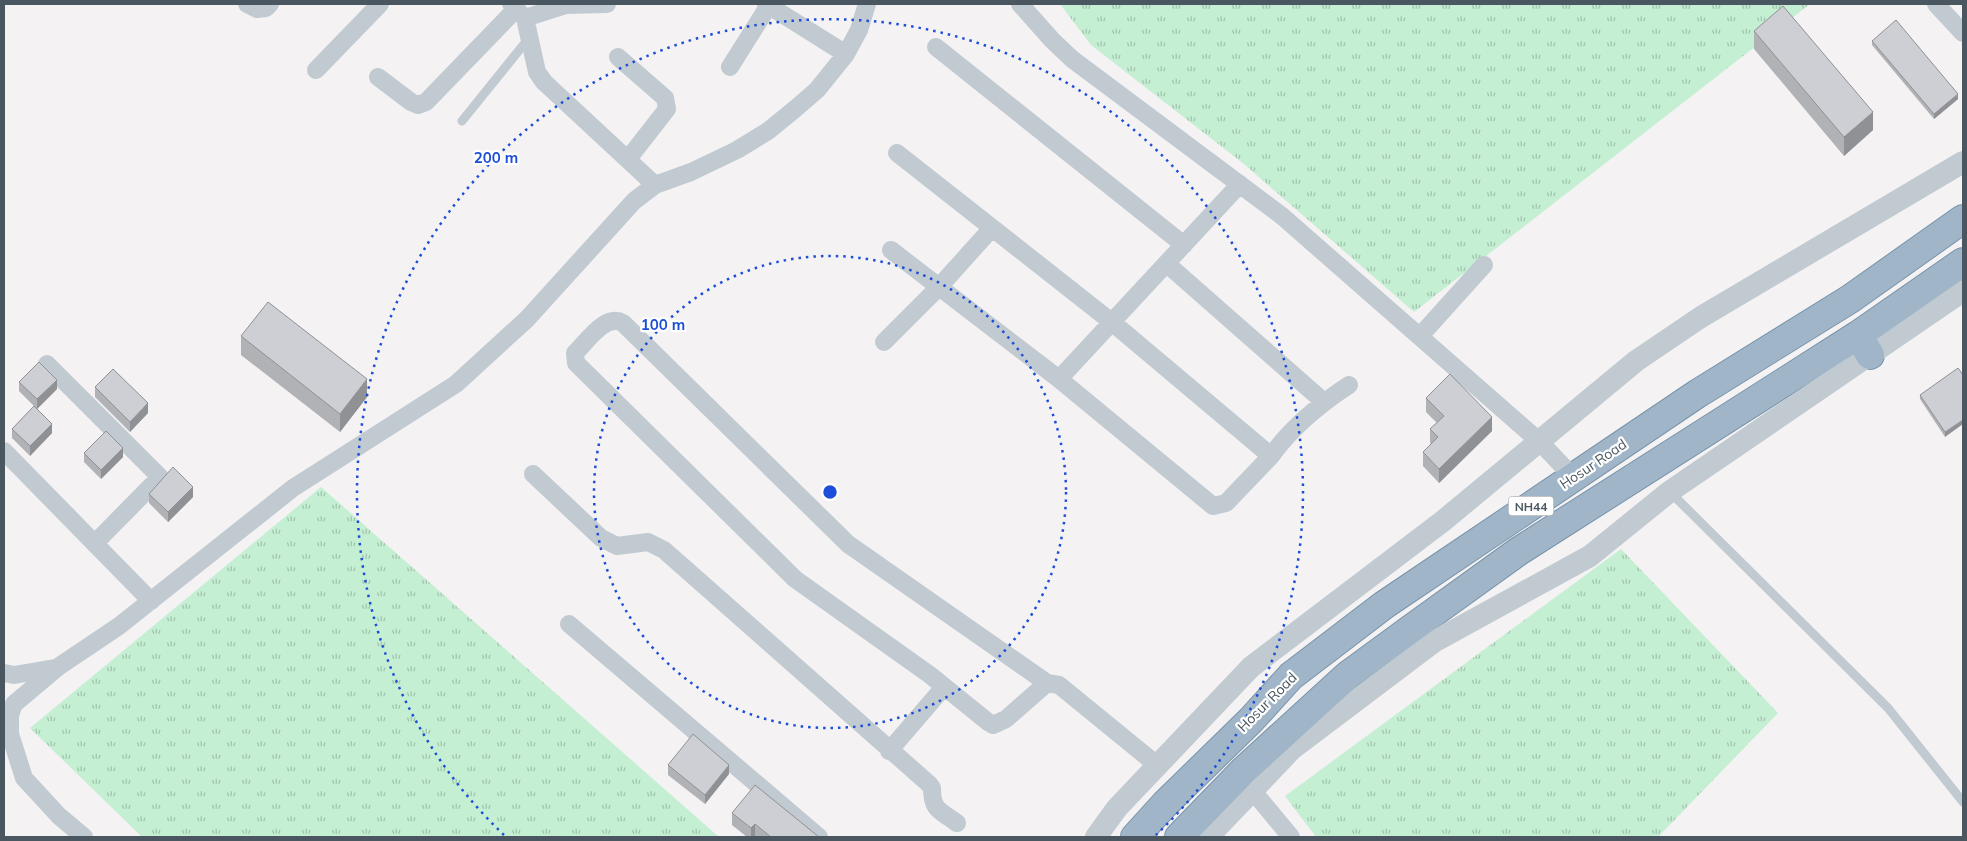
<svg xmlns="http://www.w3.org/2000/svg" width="1967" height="841" viewBox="0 0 1967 841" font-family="Mulish,sans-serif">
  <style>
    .grass { fill: url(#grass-tufts) }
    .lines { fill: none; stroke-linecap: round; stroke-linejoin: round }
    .trunk-casing { stroke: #7793ab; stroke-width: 30 }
    .service { stroke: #c1cad1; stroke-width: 9 }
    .minor { stroke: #c1cad1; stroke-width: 18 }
    .tertiary { stroke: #c1cad1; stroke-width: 22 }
    .trunk { stroke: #a0b6c8; stroke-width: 28 }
    .wall { fill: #b0b2b6 }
    .shaded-wall { fill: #909194 }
    .building { fill: #cdcfd4; stroke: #909194 }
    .ring { fill: none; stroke: #1d4ed8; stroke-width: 2.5; stroke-dasharray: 2.5 5 }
    .labels { text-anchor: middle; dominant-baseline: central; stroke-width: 4.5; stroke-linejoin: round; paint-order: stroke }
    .shield { fill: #fff; stroke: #808990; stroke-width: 1 }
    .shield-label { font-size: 12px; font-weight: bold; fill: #4a5760 }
    .street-label { font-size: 14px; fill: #4a5760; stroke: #fff }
    .centre { fill: #1d4ed8; stroke: #fff; stroke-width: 2.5 }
    .ring-label { font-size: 15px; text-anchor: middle; font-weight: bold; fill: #1d4ed8; stroke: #fff; stroke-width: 4.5; stroke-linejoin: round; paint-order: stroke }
  </style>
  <defs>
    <pattern id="grass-tufts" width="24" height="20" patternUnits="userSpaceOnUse" patternTransform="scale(1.25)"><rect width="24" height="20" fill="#c4efd2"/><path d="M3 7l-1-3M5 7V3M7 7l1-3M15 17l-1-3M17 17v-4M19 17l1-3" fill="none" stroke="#a1c4ae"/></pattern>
  </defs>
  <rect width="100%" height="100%" fill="#f4f2f3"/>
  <path class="grass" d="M1060,4H1810L1414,312L1244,164L1091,45Z
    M321,487L719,837H142L30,728Z
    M1621,549L1778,713L1658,837H1316L1285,796Z"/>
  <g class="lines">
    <defs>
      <path id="trunk" d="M1858,335L1870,355
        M1135,837L1165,804L1251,720L1291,676L1384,605L1697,394L1850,299L1963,219
        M1179,837L1244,770L1348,675L1408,631L1519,551L1858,335L1963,262"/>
    </defs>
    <use href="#trunk" class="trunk-casing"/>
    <path class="service" d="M462,121L529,38
      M1670,492L1888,708L1963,802"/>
    <path class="minor" d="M247,4L257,9L266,8L270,4
      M511,4L525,18L537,72L544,82L655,185
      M766,4L846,54
      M1020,4L1052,40L1072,59L1282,216L1540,442L1573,477
      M1936,4L1963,33
      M525,18L566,5L607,4
      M936,47L1184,245
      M618,57L665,98L667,109L628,159
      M730,67L769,5
      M316,70L380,4
      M378,77L411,102L418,105L426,102L516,9
      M897,153L1113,323L1271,456C1291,428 1320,404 1349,385
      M1240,184L1059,379L1213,506L1226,503L1271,456
      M891,250L1059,379
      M1167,264L1324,402
      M1420,336L1484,265
      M884,342L939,287L992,228
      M47,364L160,477L95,543
      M4,451L151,601
      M533,474L601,538L617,546L648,542L664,550L929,784L932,788C932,811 940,810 957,823
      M569,624L819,837
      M4,673L14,675L55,668
      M1047,683L1006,719L993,725L988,722L930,675L795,579L576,363L575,353C587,342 605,313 623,323L848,544L1047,683L1059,685L1157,765
      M889,751L944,687
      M1252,790L1291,837
      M84,837L59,816L24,778L10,734V715L14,704L58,667L119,626L293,488L456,384L527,319L634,201L655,185L691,172L737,150L768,131L795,109L817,90L846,54L859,30L867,4"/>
    <path class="tertiary" d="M1096,837L1117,808L1251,667L1443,521L1636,361L1701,317L1963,162
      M1208,837L1292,749L1435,641L1590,556L1669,492L1963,291"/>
    <use href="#trunk" class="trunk"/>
  </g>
  <path class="wall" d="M1754,31L1873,130L1844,156L1754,49Z
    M1872,41L1958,99L1934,119L1872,45Z
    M241,336L367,397L340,432L241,355Z
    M1963,375L1945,437L1920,399V395Z
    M19,382L57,389L37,409L52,433L30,456L12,438V429L34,406L19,391Z
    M95,387L148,413L130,432L95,397Z
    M1426,398L1492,431L1439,483L1423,466V452L1431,444L1430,443V429L1437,423L1426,412Z
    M84,453L123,457L101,479L84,462Z
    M149,494L193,497L168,522L149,503Z
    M668,765L729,774L705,804L668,775Z
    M732,813L819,837H757L755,836L754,837H747L732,825Z"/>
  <path class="shaded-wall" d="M1958,94V99L1934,119V114Z
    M1873,112V130L1844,156V137Z
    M367,379V397L340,432V414Z
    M57,380V389L37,409V399Z
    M148,403V413L130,432V422Z
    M1492,417V431L1439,483V469Z
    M1963,420V424L1945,437V432Z
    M52,424V433L30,456V446Z
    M123,448V457L101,479V470Z
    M193,487V497L168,522V512Z
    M729,765V774L705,804V795Z
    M755,824V836L754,837H751V828Z"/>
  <path class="building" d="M1783,6L1873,112L1844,137L1754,31Z
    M1896,20L1958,94L1934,114L1872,41Z
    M268,302L367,379L340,414L241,336Z
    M39,362L57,380L37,399L19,382Z
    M1958,368L1963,375V420L1945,432L1920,395Z
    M113,369L148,403L130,422L95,387Z
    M1450,374L1492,417L1439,469L1423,452L1438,437L1430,429L1444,416L1426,398Z
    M34,406L52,424L30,446L12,429Z
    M106,431L123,448L101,470L84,453Z
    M173,467L193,487L168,512L149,494Z
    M693,734L729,765L705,795L668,765Z
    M755,785L819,837H771L755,824L751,828L732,813Z"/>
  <g class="ring">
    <circle cx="830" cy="492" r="236"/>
    <path d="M504 835A473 473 0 1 1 1156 835"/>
  </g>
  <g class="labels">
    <rect class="shield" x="1508.5" y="496.5" width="45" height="19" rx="4"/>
    <g class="shield-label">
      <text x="1531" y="506">NH44</text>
    </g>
    <g class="street-label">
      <text transform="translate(1593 464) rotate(-34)">Hosur Road</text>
      <text transform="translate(1267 702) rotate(-45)">Hosur Road</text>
    </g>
  </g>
  <circle cx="830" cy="492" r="8" class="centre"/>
  <g class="ring-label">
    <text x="496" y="163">200 m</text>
    <text x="663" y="330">100 m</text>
  </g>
  <rect width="1967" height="841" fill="none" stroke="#4a5760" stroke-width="10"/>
</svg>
